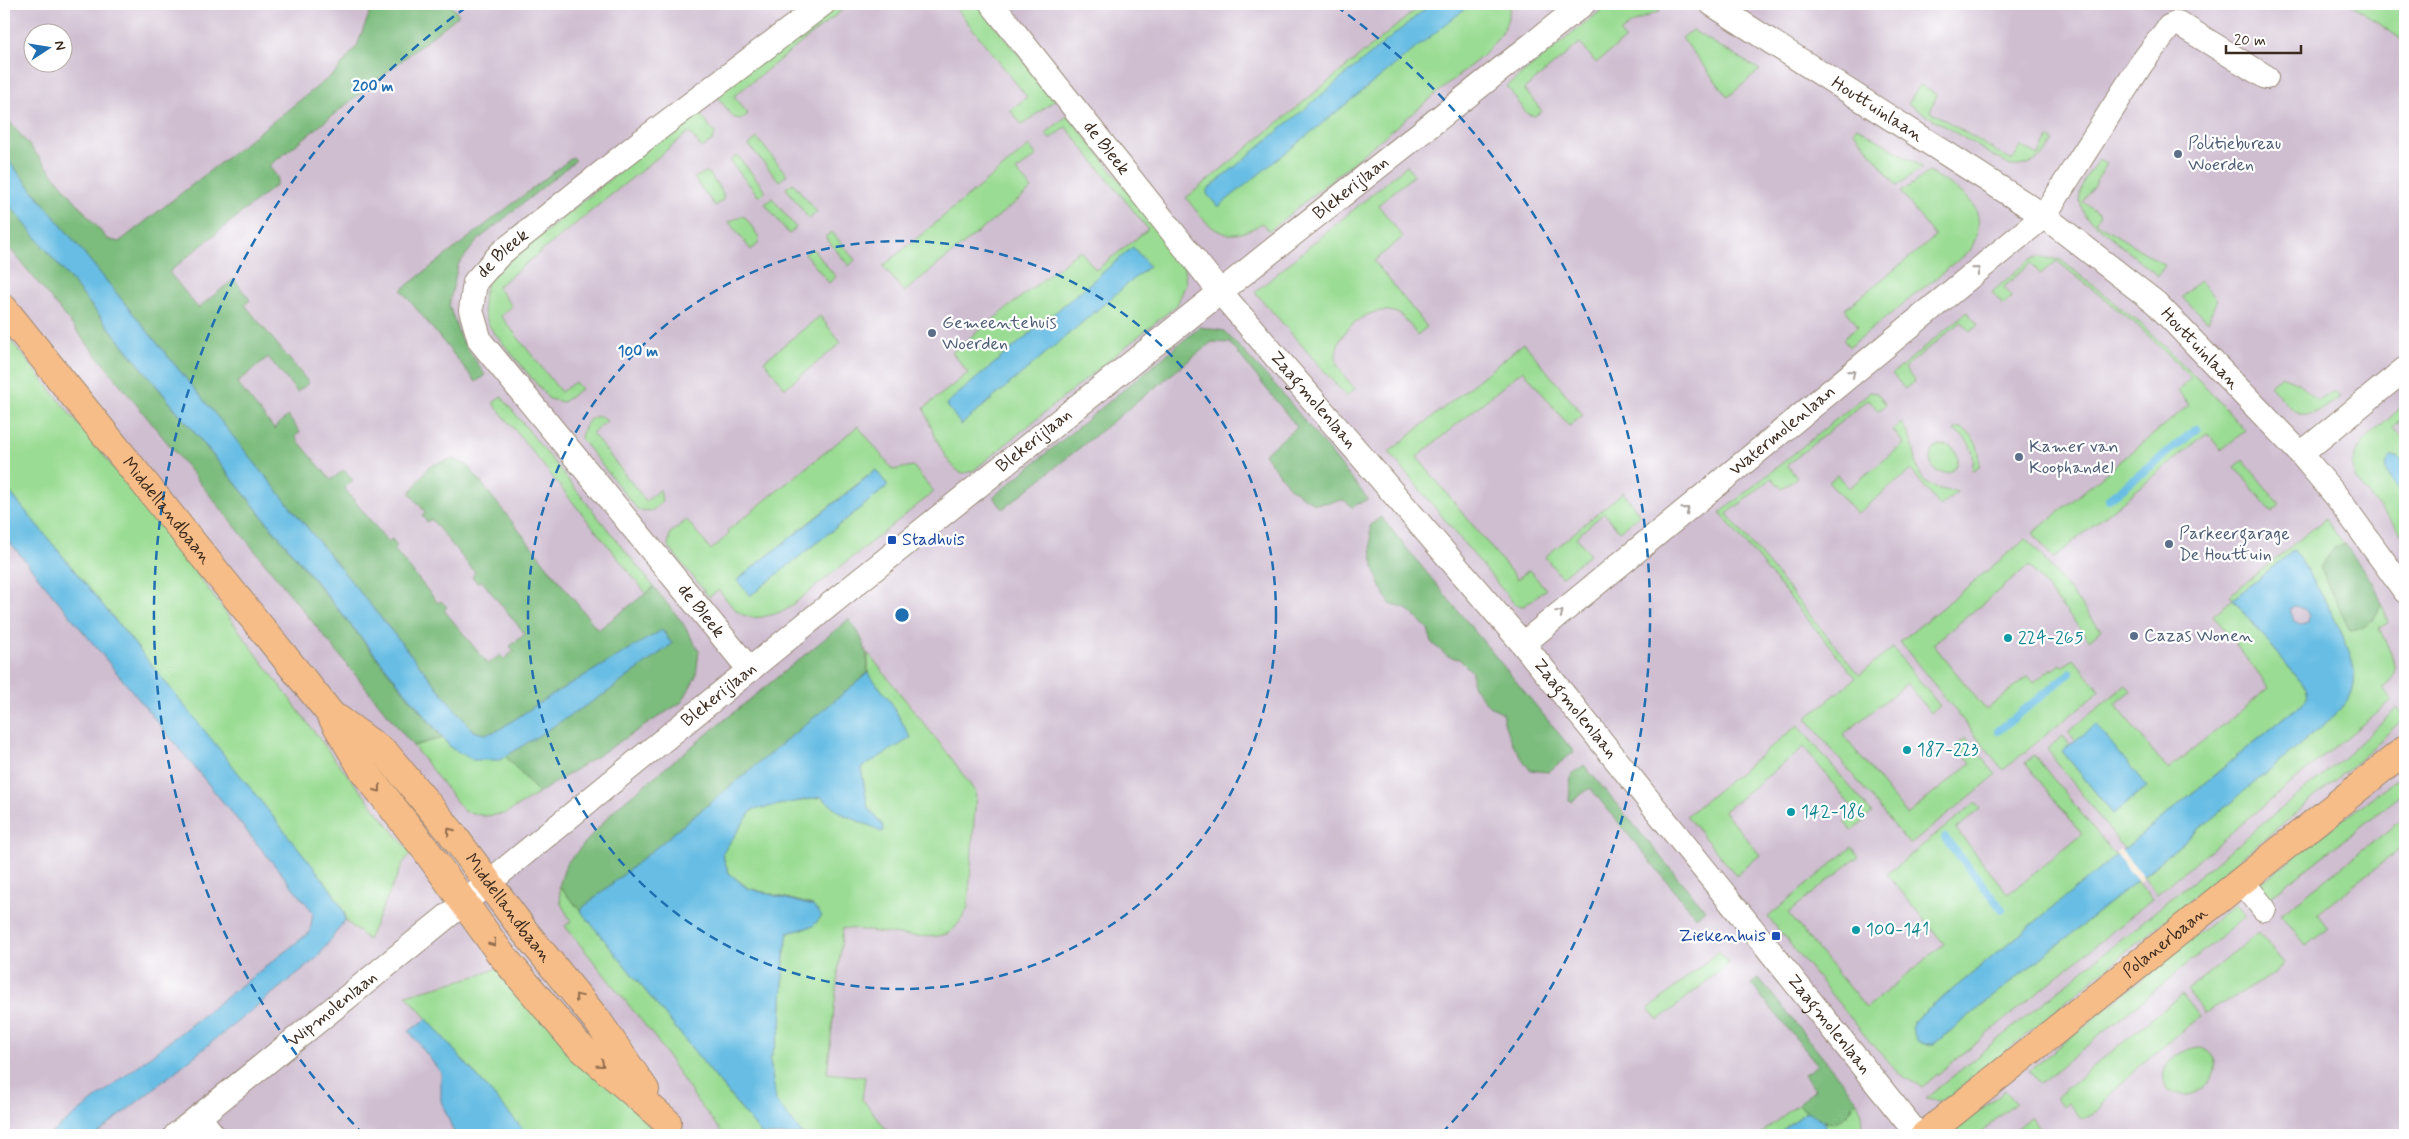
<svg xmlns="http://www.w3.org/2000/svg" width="2409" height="1139" viewBox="0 0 2409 1139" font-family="Mynerve,sans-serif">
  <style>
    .industrial { fill: #cfbdd0; fill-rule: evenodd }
    .green { fill: #9adc93; stroke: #6a8358; fill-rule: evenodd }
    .forest { fill: #7bbc7d; stroke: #5b734e }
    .water { fill: #67bde4; stroke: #517481; fill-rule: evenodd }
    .pier { fill: #f6e5ce }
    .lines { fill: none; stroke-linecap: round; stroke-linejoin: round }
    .stream { stroke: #67bde4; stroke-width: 8 }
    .minor-casing { stroke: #988876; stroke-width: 26 }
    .major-casing { stroke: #988876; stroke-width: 30 }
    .minor { stroke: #fff; stroke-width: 24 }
    .major { stroke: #f7bd88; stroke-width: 28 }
    .oneway { stroke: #a79f9a }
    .oneway2 { stroke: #906c4e }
    .ring { fill: none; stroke: #1f6fb2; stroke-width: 2.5; stroke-dasharray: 9 6 }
    .service-dot { fill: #5c6f8a; stroke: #fff; stroke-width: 2 }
    .transit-dot { fill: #1a4fb4; stroke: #fff; stroke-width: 2 }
    .culture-dot { fill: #0f9aa8; stroke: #fff; stroke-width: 2 }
    .labels { text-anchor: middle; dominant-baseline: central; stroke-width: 4.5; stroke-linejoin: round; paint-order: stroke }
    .street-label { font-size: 18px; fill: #3b2a1e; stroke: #fff }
    .service-label { font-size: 18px; fill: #4e5e75; stroke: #fff; text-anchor: start }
    .transit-label { font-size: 18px; fill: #164399; stroke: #fff; text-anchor: start }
    .culture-label { font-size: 18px; fill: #0d838f; stroke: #fff; text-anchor: start }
    .centre { fill: #1f6fb2; stroke: #fff; stroke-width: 2.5 }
    .ring-label { font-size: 15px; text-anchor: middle; font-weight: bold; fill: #1f6fb2; stroke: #fff; stroke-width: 4.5; stroke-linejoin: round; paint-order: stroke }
  </style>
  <rect width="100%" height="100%" fill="#fff"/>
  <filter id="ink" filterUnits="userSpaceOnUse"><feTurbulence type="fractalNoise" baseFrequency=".02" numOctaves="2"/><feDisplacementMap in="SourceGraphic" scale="10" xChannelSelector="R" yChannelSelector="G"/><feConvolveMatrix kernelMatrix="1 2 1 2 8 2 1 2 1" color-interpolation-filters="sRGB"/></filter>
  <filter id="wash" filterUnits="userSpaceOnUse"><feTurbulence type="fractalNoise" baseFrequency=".0096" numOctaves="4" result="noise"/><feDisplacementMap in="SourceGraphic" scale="20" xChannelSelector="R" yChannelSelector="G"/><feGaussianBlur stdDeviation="1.12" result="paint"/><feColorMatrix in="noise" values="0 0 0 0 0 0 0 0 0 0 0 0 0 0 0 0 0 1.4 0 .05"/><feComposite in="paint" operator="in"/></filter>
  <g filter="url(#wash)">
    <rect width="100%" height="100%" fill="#f6e5ce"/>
    <path class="industrial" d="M4,4H2405V1135H4ZM32,32H62V62H32Z"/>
    <path class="green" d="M831,4H850L734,96L748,114L742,119L734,118L715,94Z
      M953,4H977L1055,100L1022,125L1010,110L1027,97Z
      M1423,4H1510C1509,27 1497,41 1481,57L1269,231L1262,223C1223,248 1209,227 1186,198Z
      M1609,4H1651L1661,11C1645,16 1633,22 1620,33L1625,39L1596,63L1580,43L1524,89L1542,111L1535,116L1527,114L1507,86Z
      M2351,4H2405V42Z
      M1692,30L1760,70L1728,97L1682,38Z
      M1920,85L1937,95L1930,111L2012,161L2021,146L2038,156L2049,138L2054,142C2041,159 2031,167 2010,166L1908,104Z
      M696,109L715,133L713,140L702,148L689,132L497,287L512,306L501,316L561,392L575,382L581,389L563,402L549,399L492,330C481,312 480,296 490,277Z
      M1068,115L1183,261L1186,284L1177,305L974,470C968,472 963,475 958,471C942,458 931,427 924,408L968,373L952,352L1080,250L1096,270L1148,229L1066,127L1050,139L1045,134ZM1133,248L1148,266L961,425L947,404Z
      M1857,127L1922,167L1897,186L1853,130Z
      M757,138L787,175L779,181L749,145Z
      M1029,146L1037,156L1016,171L1032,189L904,292L883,266Z
      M737,155L766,191L759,197L730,161Z
      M2099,159L2107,164L2083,202L2100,214L2095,222L2165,265L2158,276L2085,216C2073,190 2084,180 2099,159Z
      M1407,165L1414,175L1378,205L1403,237L1374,261L1427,327L1417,335C1412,329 1406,318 1399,314C1372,300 1329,334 1337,363C1339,372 1350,382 1355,389L1346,396L1255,292Z
      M706,172L709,173L723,193V200L715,206L694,178Z
      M1929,172C1962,192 1994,205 1970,251L1849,347L1843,339L1858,326L1845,309L1935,237L1901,192Z
      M793,183L817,212L809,219L786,188Z
      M772,198L796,228L789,234L765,204Z
      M741,216L745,217L759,237L758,244L751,250L729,222Z
      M832,232L855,260L849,266L825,237Z
      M812,248L836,277L829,283L805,254Z
      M2039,257L2061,260L2140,323L2209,390L2245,431L2221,450L2207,433L2053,558L2033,533L2189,405L2178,391L2191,377L2137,325L2057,261L2040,274L2031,263L2004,287L2012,297L2003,305L1992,292L2029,260Z
      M2199,281L2217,299L2208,321L2182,297Z
      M1967,312L1978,325L1970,332L1961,322L1904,368L1915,381L1905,389L1892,374Z
      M820,316L841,343L785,388L764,361Z
      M4,332L168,535L333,757L411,853L403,863L368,940L345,920V914L332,891L121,627L4,485Z
      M1524,343L1583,415L1569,426L1523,370L1417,457L1517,579L1529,570L1546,589L1524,606L1515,605L1389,452Z
      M2281,376L2299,383L2317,401L2334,391L2340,397C2304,425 2297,417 2270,385Z
      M1870,392L1877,393L1886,405L1878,411L1869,399L1787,465L1797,477L1782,489L1772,478L1727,514L1859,675L1893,648L1940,706L1931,713L1907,683L1843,735L1907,815L1971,763L1957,745L1966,738L1996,775L1910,845L1806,718L1856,678L1720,513Z
      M501,396L654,587L646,593L493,403Z
      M2405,404V415L2393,427L2405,440V463L2398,457L2389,479L2405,497V537L2355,480L2352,466L2356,453L2363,442Z
      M600,416L607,421L592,433L646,501L660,489L662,502L652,511L638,510L581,439C582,428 587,417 600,416Z
      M1901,423C1926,451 1902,491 1958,491L1940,506L1911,470L1857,514L1829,482L1837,475L1849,488L1904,444L1893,430Z
      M858,426L893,470L913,466L934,492L786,610C750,623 741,621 719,590L709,597L668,546L670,533L687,520L711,550L729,534L727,531ZM875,470L888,486L750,596L738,579Z
      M1956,428H1962C1976,437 1981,450 1979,467L1974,471L1972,470C1976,453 1970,438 1954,431Z
      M1930 459a14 14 0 1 1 28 0a14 14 0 1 1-28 0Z
      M2243,460L2280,505L2272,512L2235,467Z
      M1623,492L1640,515L1619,531L1604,513L1576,537L1590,554L1561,577L1545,557Z
      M2325,519L2345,545L2335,547L2332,590L2350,631L2373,620L2382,604L2388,623L2379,628C2388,649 2406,673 2383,689L2392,700L2157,894L2143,876L2334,716C2343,707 2352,698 2354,684C2360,652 2312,578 2294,550L2233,599L2306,688L2308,694L2306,700L2124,849L2047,749L2063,736L2070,745L2063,752L2113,814L2146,787L2087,732L2076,741L2068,732L2126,685L2131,691L2115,704L2168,770L2269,688L2213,615L2233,599L2230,595Z
      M2027,538L2101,630L2089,640L2029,566L1933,644L1986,710L2028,676L2034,682L2052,668L2053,670L2061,664L2063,666L2074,659L2100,691L2003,770L1900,642Z
      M868,653L949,755L976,793L968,907C964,916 958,926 950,932C934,944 866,929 843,928L827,1073L865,1077L862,1099L891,1135H803L776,1101L770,1060L781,1028L784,957L788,933L813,926V905L748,888L729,873L722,854L752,810L821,797L844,815L876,828L880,832L882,824L868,808L861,767L889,699L868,673Z
      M2397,708L2405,717L2354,765L1951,1096L1939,1100L1926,1098L2346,756Z
      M1798,725L1872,813L1852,831L1844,822L1856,812L1804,747L1724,811L1760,855L1736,875L1686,816Z
      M442,738L451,748L500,760L505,756L539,793L505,814L484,816L464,811L413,746Z
      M2034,755L2116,856L1913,1022L1924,1044H1934L2137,881L2152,899L1922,1087L1902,1076L1876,1049L1768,917L1852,847L1859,856L1788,913L1866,1008L1944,944L1887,874L1975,803L1980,809L1956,829L2008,894L2082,834L2025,763Z
      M2405,772V792L2269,898L2258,885Z
      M2405,817V845L2317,914L2328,928L2306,946L2281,914Z
      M559,886L580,910L762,1135H724L697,1101L656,1039L565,926L571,921L561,904Z
      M2235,904L2246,916L2040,1084L2029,1071Z
      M2258,933L2284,963L2276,973L2205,1013L2187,990Z
      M1719,951L1729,963L1658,1021L1649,1009Z
      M502,966L626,1099L656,1135H528L406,995L480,975Z
      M2182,994L2200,1017L2140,1065L2113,1091L2099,1110L2082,1119L2068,1103L2063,1107L2055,1098Z
      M2199,1047C2232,1059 2208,1094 2186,1095C2179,1095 2172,1092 2167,1089C2154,1067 2179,1050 2199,1047Z
      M2005,1090L2016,1103L1977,1135H1951Z
      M1857,1100L1862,1113L1863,1127L1852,1135H1827L1824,1121C1841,1124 1848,1114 1857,1100Z
      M1798,1104L1807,1111L1776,1135H1759Z
      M2030,1117L2042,1132L2038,1135H2008Z"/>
    <path class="forest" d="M373,4H450L459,15L269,166L278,178L276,185L169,272L198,308L234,279L250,300L245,305L309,383L297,392L268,357L237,383L275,430V427L288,416L300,432L295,437L331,480L344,470L353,480L344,488L388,542L392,539L397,546L394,549L438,603L441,601L447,607L444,610L488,664L500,655L504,659L514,651L510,646L525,634L481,580L477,583L472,576L475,573L431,519L427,522L422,515L425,512L410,493L429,466L452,459L467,465L598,630L654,587L682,622L699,651L696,676L682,702L539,793L505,756L609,691L672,644L663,630L550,696L497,731L484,734L473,731L4,155V115L107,239L119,242L336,72L357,46Z
      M573,157L576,160L478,240L458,265L449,305L460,337L485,375L476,382L401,290Z
      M4,198L442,738L413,746L4,241Z
      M1200,327L1224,331L1277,387L1368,499L1352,507L1344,500L1315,504L1291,489L1264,454L1297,427L1230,343L1212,342L1003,509L993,497Z
      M1381,517L1574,752L1548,772L1530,770C1517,752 1505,734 1502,712L1489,706L1472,685V672L1459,659L1447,656L1432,643L1428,629L1407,609L1390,604C1373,575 1371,559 1370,525Z
      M2345,545L2373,582L2382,604C2374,618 2367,630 2350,631L2320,567L2335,547Z
      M849,619C863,638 868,649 868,673L580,910L559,886L566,864L617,807Z
      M1584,765L1705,910L1696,917L1590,788L1571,802L1569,800L1571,775Z
      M1759,978L1857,1100C1854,1105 1850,1113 1845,1117C1829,1130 1811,1114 1798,1104L1815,1090L1804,1075L1817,1064L1751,984Z"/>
    <path class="water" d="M1431,4H1471L1218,207L1207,194V190Z
      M4,155L473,731L484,734L497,731L550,696L662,630L672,644L609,691L500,760H473L451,748L4,198Z
      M1133,247L1149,266L961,425L946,404Z
      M2391,457H2398L2405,463V497C2396,487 2376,470 2391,457Z
      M876,470L888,486L750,596L737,580Z
      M4,485C99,600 194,716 286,833C299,850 346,902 345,920L318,957L96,1135H49L310,932L313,912L4,535Z
      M2294,550C2312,578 2360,652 2354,684C2352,698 2343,707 2334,716L2143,876L1934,1044H1924L1917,1041L1912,1029L1913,1022L2306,700L2308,694L2306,688L2233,599ZM2294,606C2304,607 2311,612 2308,623L2301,625L2294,621L2290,609Z
      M868,673L889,699L911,738L861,768L868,808L882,824L884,831L880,832L875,828L844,815L821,797L752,810L722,854L729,873L747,888L813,906L822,916L813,926L788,933L784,957L781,1028L770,1060L776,1101L803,1135H762L580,910Z
      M2096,724L2147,787L2113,814L2062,751Z
      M427,1019L528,1135H455L441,1101V1073L409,1031Z
      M1807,1111L1824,1121L1827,1135H1776Z"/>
    <path class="pier" d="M2120,849L2144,878L2139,883L2115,853Z"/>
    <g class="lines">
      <path class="stream" d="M2109,499L2197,429
        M1998,731L2070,673
        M1945,838L2002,909"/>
    </g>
  </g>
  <g filter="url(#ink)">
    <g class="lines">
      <defs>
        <g id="minor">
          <path id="s1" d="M992,4L1221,293L1523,644L1918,1135"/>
          <path id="s2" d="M1712,4L2044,216L2156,303L2301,454L2337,497L2405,591"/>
          <path d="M2301,454L2405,369"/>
          <path id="s3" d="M1523,644L2044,216L2141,64L2169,27L2178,23L2266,77"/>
          <path id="s4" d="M750,670L480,341L471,310L475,282L501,253L642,141L823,4"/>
          <path d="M2242,881L2264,909"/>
          <path d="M199,1117L213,1135"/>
          <path id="s5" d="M176,1135C398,958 617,777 838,598C1085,399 1334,201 1583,4"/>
        </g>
        <g id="major">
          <path id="s6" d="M4,309L329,712L364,771L426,850L500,953L577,1044L667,1122"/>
          <path id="s7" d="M338,719L386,754L450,831L525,932L597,1020L645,1090"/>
          <path id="s8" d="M1925,1135L2405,750"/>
        </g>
      </defs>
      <use href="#minor" class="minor-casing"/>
      <use href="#major" class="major-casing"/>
      <use href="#minor" class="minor"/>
      <use href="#major" class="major"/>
    </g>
    <defs><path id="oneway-chevron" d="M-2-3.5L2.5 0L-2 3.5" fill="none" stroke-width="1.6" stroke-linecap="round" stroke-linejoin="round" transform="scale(1.25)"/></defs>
    <g class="oneway">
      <use href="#oneway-chevron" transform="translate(1977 270) rotate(-39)"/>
      <use href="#oneway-chevron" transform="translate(1852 373) rotate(-39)"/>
      <use href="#oneway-chevron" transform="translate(1686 510) rotate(-39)"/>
      <use href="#oneway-chevron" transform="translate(1560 613) rotate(-39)"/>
    </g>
    <g class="oneway2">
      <use href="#oneway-chevron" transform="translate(378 789) rotate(52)"/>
      <use href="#oneway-chevron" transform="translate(450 831) rotate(-128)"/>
      <use href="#oneway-chevron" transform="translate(493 943) rotate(54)"/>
      <use href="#oneway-chevron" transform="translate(578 997) rotate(-130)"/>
      <use href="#oneway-chevron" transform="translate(601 1064) rotate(41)"/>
    </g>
  </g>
  <g class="ring">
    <circle cx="902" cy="615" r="374"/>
    <path d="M364 1135A748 748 0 0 1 468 6M1336 6A748 748 0 0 1 1440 1135"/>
  </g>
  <g class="service-dot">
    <circle cx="2178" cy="154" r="5"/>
    <circle cx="932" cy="333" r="5"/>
    <circle cx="2019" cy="457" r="5"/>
    <circle cx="2169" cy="544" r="5"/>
    <circle cx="2134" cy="636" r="5"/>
  </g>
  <g class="transit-dot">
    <rect x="887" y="535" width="10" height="10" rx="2.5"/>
    <rect x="1771" y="931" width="10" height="10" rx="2.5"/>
  </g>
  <g class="culture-dot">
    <circle cx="2008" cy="638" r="5"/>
    <circle cx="1907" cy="750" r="5"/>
    <circle cx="1791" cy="812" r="5"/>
    <circle cx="1856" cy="930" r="5"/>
  </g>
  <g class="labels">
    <g class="street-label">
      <text stroke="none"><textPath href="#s2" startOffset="196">Houttuinlaan</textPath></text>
      <text stroke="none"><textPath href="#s1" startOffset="184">de Bleek</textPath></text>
      <text stroke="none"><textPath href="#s5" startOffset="1509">Blekerijlaan</textPath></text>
      <text stroke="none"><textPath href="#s4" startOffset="526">de Bleek</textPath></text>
      <text stroke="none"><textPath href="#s2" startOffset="599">Houttuinlaan</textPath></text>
      <text stroke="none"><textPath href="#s1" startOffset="510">Zaagmolenlaan</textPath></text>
      <text stroke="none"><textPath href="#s3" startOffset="336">Watermolenlaan</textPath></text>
      <text stroke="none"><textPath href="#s5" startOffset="1104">Blekerijlaan</textPath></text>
      <text stroke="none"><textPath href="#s6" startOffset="259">Middellandbaan</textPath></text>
      <text transform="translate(701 611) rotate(51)">de Bleek</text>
      <text stroke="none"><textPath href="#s5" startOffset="699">Blekerijlaan</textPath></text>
      <text stroke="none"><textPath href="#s1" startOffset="915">Zaagmolenlaan</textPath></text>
      <text stroke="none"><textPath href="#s7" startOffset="256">Middellandbaan</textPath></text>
      <text stroke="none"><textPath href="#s8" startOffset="308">Polanerbaan</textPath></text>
      <text stroke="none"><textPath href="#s5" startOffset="201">Wipmolenlaan</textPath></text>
      <text stroke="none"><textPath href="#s1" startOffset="1320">Zaagmolenlaan</textPath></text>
    </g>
    <g class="service-label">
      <text x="2188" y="144">Politiebureau<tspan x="2188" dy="21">Woerden</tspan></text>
      <text x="942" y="323">Gemeentehuis<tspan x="942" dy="21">Woerden</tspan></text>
      <text x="2029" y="447">Kamer van<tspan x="2029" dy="21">Koophandel</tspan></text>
      <text x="2179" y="534">Parkeergarage<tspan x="2179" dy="21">De Houttuin</tspan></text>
      <text x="2144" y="636">Cazas Wonen</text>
    </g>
    <g class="transit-label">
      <text x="902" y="540">Stadhuis</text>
      <text x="1766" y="936" text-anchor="end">Ziekenhuis</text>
    </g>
    <g class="culture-label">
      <text x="2018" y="638">224-265</text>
      <text x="1917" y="750">187-223</text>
      <text x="1801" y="812">142-186</text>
      <text x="1866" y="930">100-141</text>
    </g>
  </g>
  <circle cx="902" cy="615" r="8" class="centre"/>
  <g class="ring-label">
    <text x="373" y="91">200 m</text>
    <text x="638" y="356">100 m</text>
  </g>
  <rect width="2409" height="1139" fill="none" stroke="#fff" stroke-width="20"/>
  <g transform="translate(48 48) rotate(78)"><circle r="24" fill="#ffffff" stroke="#b1aaa5"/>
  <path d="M0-4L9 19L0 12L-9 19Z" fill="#1f6fb2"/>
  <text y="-8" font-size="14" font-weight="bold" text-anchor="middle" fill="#3b2a1e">N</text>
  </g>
  <path d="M2226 45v8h75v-8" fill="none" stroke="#3b2a1e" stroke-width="2.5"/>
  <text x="2234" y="45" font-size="15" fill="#3b2a1e" stroke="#ffffff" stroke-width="4" paint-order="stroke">20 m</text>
</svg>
